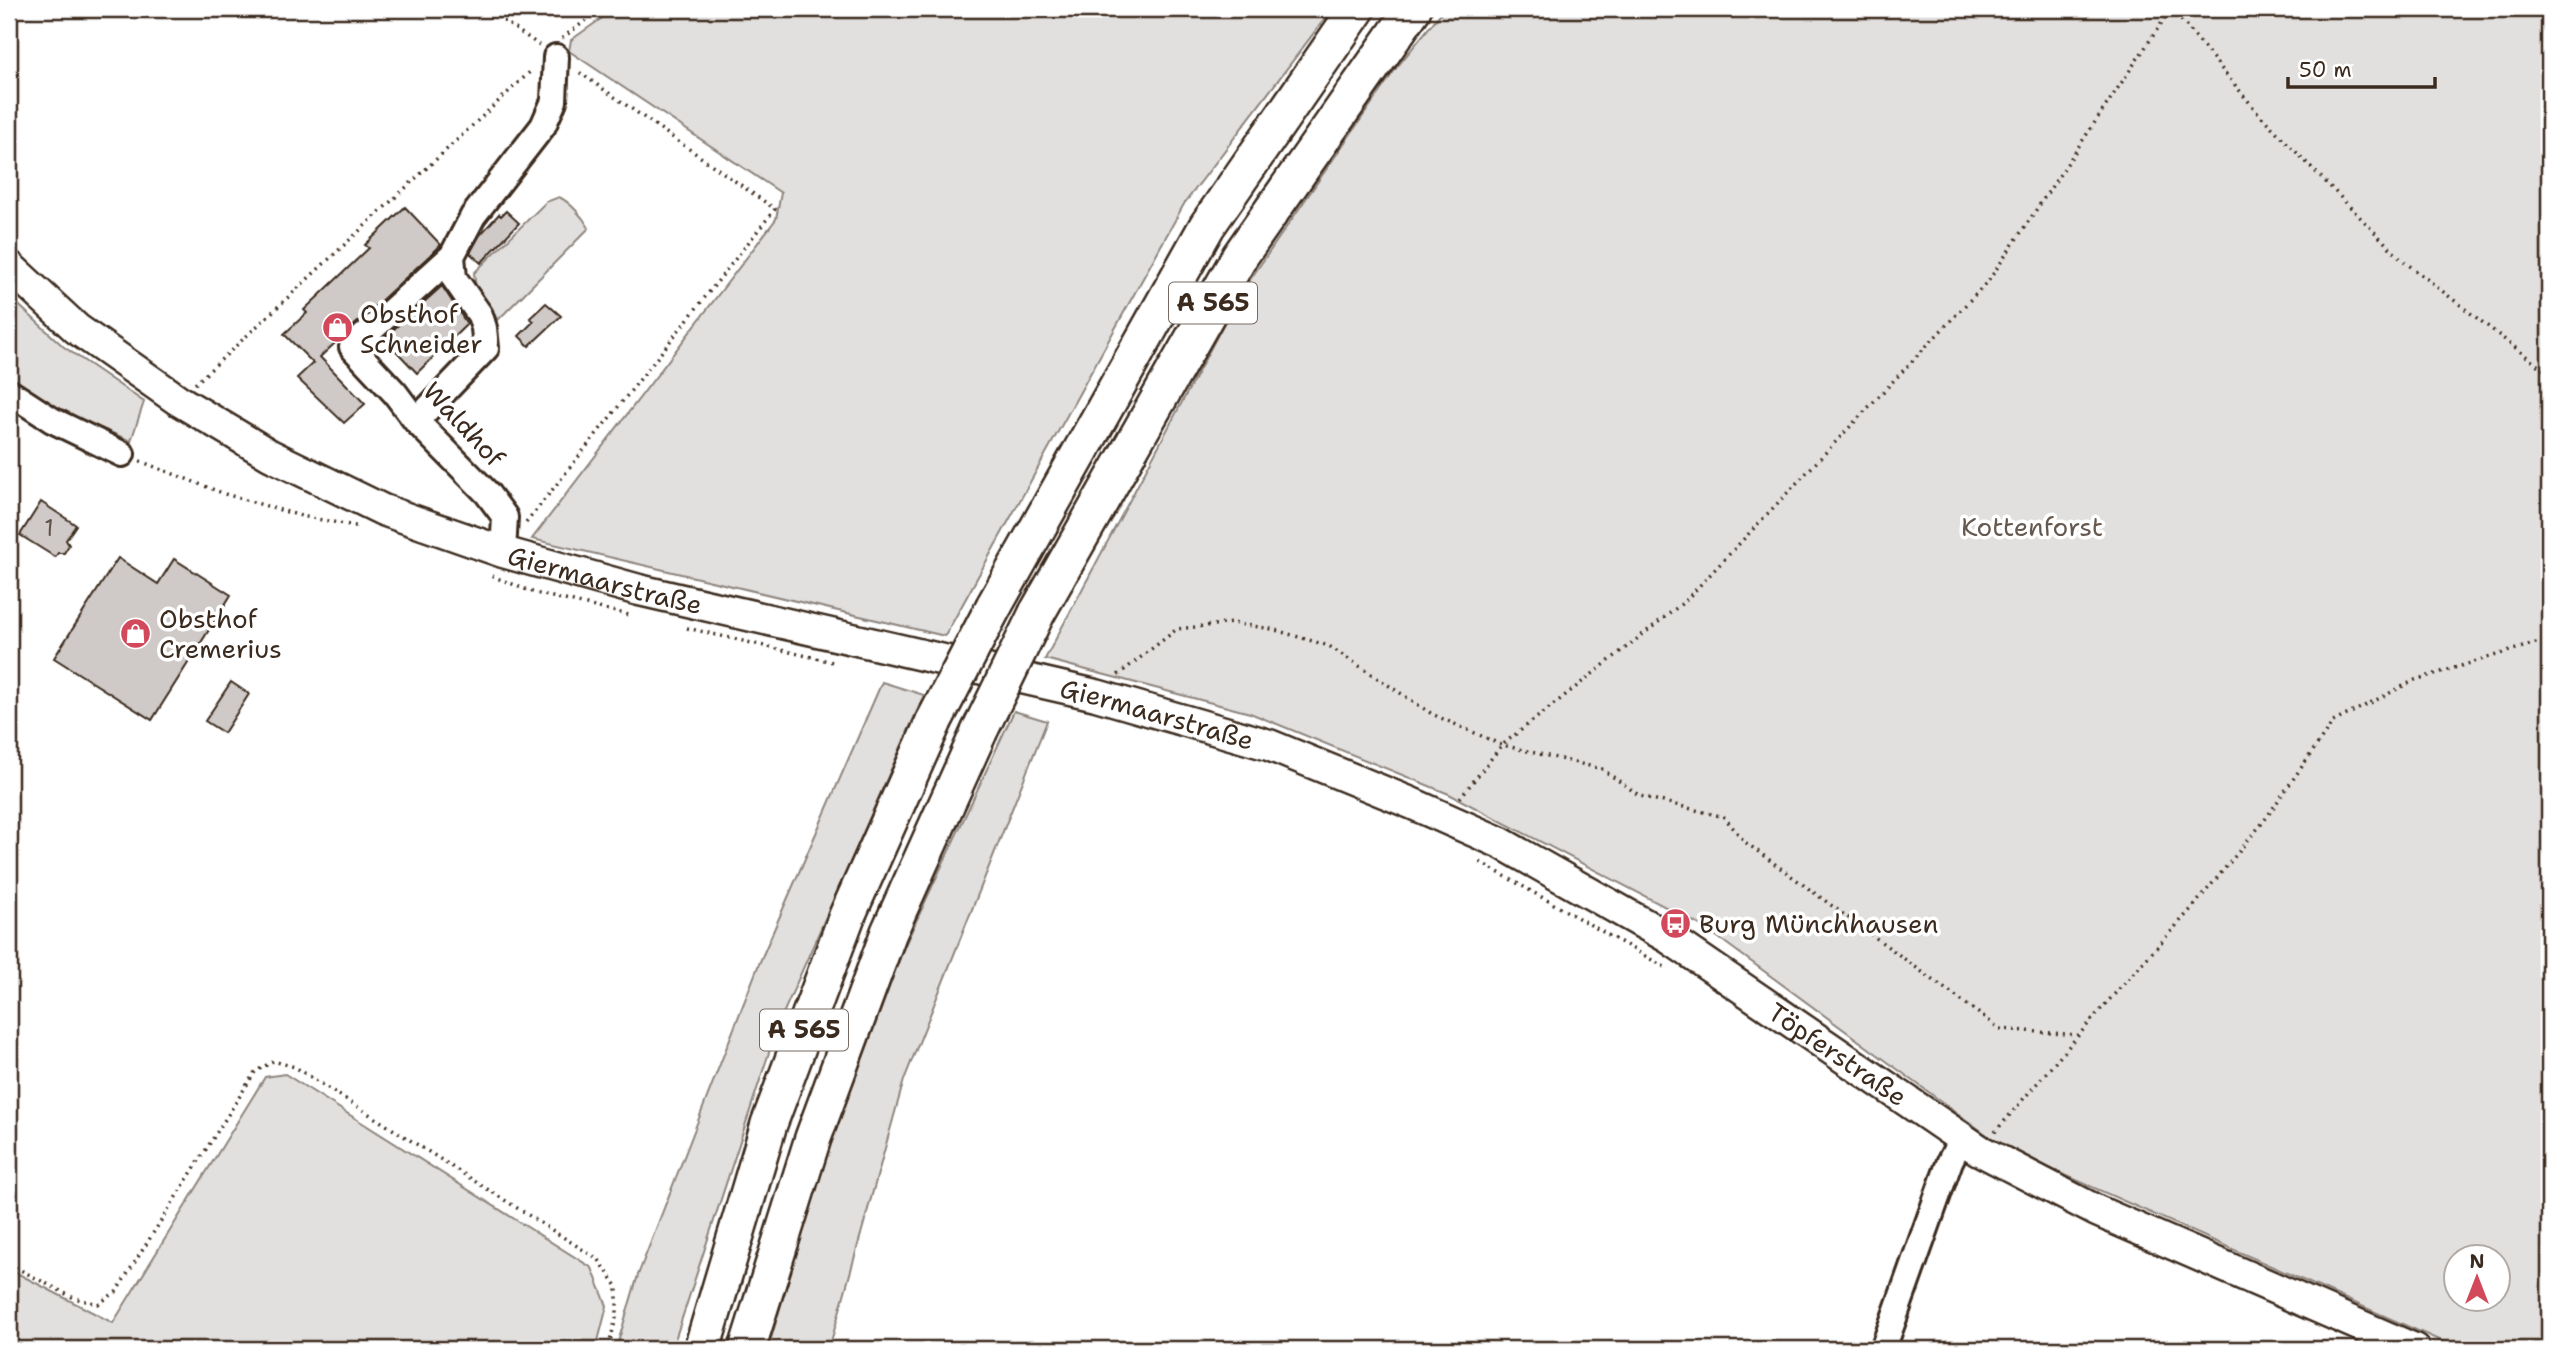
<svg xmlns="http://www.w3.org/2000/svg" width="2558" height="1358" viewBox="0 0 2558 1358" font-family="'Shantell Sans',sans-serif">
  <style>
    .green { fill: #e2e0de; stroke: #8e857e; stroke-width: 2; fill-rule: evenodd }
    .building { fill: #cfcac7; stroke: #3b2a1e; stroke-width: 2 }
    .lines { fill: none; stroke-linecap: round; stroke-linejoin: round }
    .minor-casing { stroke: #3b2a1e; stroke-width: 30 }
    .major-casing { stroke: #3b2a1e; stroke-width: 35 }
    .highway-casing { stroke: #3b2a1e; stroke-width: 40 }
    .path { stroke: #3b2a1e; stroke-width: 3.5; stroke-dasharray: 2 5; stroke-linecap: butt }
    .minor { stroke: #fff; stroke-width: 24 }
    .major { stroke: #fff; stroke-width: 30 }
    .highway { stroke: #fff; stroke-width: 35 }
    .highway-bridge-casing { stroke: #3b2a1e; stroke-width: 40; stroke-linecap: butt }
    .highway-bridge { stroke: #fff; stroke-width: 35 }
    .labels { text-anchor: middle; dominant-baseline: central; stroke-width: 7; stroke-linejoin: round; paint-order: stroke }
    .number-label { font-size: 23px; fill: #605248 }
    .shield { fill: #fff; stroke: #766a62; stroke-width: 2 }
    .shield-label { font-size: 24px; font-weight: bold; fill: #3b2a1e }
    .poi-label { font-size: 26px; fill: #3b2a1e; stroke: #fff; text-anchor: start }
    .street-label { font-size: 26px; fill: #3b2a1e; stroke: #fff }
    .park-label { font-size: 26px; fill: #65584e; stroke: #fff }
  </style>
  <rect width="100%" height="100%" fill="#fff"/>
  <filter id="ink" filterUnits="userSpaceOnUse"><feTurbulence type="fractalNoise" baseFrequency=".0143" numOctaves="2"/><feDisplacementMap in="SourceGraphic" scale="14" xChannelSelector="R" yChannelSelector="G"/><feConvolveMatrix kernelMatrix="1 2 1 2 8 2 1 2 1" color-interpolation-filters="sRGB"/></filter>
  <g filter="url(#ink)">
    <path class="green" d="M615,9H1332L1184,204L945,636L532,539L776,219L781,193L569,51L571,40Z
      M1444,9H2549V1349H2459L2006,1149L1704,927L1449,794L1250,713L1045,659L1238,297L1397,67ZM2456,1256H2498V1298H2456Z
      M559,197C570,202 583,217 589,228L498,320L476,289L474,273L546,202Z
      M9,296L64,347L144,402L131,441L42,403L9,381Z
      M882,682L924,695L778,1025L672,1349H616L638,1275L759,964Z
      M1014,711L1047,721L904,1080L829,1349H768L821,1170L905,945Z
      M285,1074L592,1268L607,1306L596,1349H9V1269L113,1323L265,1077Z"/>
    <path class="building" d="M405,207L441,245L320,357L365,404L344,423L297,378L313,363L284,334L307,313L304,310L369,248L365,245Z
      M506,211L519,223L481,263L470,253L480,235L499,214L501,216Z
      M442,286L467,324L417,373L384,338Z
      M546,303L561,316L529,346L519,336L534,321L530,318Z
      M41,502L76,525L66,540L69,545L64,553H58L55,557L20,535Z
      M118,558L158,584L174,559L231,595L152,720L54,658Z
      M231,682L249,694L224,733L205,721Z"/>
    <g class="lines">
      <defs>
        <path id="minor" d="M452,256L352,347L395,393L416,421L487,493L505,517L503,552
          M9,392L52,420L122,454
          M416,421L486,348L484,328L480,315L454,278L452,256L473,216L543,126L554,101L556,57
          M1883,1349L1950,1161L1961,1139"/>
        <g id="major">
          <path id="s1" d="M9,266L77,329L178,400L270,455L383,510L503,552L639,590L1096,695L1269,745L1411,803L1501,843L1669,938L1979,1150L2097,1211L2414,1349"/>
        </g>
        <path id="highway" d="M994,606L1207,226L1357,9
          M1037,613L1240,256L1413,9
          M702,1349L769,1124L847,916L934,721
          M747,1349L813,1138L889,932L979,732"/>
      </defs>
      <use href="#minor" class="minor-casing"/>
      <use href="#major" class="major-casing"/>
      <use href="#highway" class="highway-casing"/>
      <path class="path" d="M486,9L539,45
        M2172,9L2259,114L2401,259L2549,374
        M562,38L602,9
        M195,384L532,70
        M140,461L225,494L301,516L360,527
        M526,523L775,209L576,70
        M492,576L535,593L629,615
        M687,628L833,662
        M1118,675L1177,629L1232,623L1272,629L1329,646L1432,714L1502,745L1602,769L1640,796L1724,817L1745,842L2000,1029L2078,1035
        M1460,798L1502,745L1684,602L1989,280L2171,9
        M1480,862L1668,969
        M1995,1132L2102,1008L2193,907L2264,821L2333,722L2415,680L2549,639
        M9,1264L74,1298L98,1304L116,1292L255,1072L273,1061L295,1067L599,1260L617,1286V1314L608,1349"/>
      <use href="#minor" class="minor"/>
      <use href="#major" class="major"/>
      <use href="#highway" class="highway"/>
      <defs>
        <path id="highway-bridge" d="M934,721L994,606
          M979,732L1037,613"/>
      </defs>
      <use href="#highway-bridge" class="highway-bridge-casing"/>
      <use href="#highway-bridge" class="highway-bridge"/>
    </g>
  </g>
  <defs>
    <symbol id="shop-disc" viewBox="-11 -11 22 22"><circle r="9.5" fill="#d1495b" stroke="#fff"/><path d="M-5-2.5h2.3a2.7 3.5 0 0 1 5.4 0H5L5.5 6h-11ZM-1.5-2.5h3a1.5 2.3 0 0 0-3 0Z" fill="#fff"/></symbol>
    <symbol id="bus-disc" viewBox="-11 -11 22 22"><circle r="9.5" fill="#d1495b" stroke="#fff"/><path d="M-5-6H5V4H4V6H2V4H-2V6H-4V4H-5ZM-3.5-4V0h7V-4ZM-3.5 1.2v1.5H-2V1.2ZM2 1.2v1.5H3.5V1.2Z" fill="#fff"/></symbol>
  </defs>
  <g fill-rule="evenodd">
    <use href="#shop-disc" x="320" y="310" width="35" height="35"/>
    <use href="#shop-disc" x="118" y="616" width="35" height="35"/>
    <use href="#bus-disc" x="1658" y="906" width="35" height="35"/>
  </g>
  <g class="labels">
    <g class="number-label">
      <text x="49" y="528">1</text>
    </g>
    <g class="shield">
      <rect x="1169" y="282.5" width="88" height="41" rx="5"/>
      <rect x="760" y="1009.5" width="88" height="41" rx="5"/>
    </g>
    <g class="shield-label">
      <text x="1213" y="303">A 565</text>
      <text x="804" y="1030">A 565</text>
    </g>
    <g class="poi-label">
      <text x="360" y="313">Obsthof<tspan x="360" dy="30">Schneider</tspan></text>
      <text x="159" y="618">Obsthof<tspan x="159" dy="30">Cremerius</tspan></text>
      <text x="1699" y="923">Burg Münchhausen</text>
    </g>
    <g class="street-label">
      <text transform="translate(464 424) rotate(47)">Waldhof</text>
      <text stroke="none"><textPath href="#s1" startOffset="682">Giermaarstraße</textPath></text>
      <text stroke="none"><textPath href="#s1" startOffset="1250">Giermaarstraße</textPath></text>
      <text stroke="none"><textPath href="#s1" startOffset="2016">Töpferstraße</textPath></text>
    </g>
    <g class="park-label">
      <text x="2032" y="526">Kottenforst</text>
    </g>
  </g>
  <rect width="2558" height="1358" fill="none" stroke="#fff" stroke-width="35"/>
  <rect x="18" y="18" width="2523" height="1323" fill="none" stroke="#3b2a1e" stroke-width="2.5" filter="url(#ink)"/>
  <g transform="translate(2477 1278)"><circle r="33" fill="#ffffff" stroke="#b1aaa5" stroke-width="2"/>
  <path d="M0-5L12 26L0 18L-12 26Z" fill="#d1495b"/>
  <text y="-10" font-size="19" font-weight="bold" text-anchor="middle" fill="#3b2a1e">N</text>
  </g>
  <path d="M2288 77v10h147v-10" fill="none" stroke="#3b2a1e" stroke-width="3.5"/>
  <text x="2299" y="77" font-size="21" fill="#3b2a1e" stroke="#ffffff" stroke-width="5" paint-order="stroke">50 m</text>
</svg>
